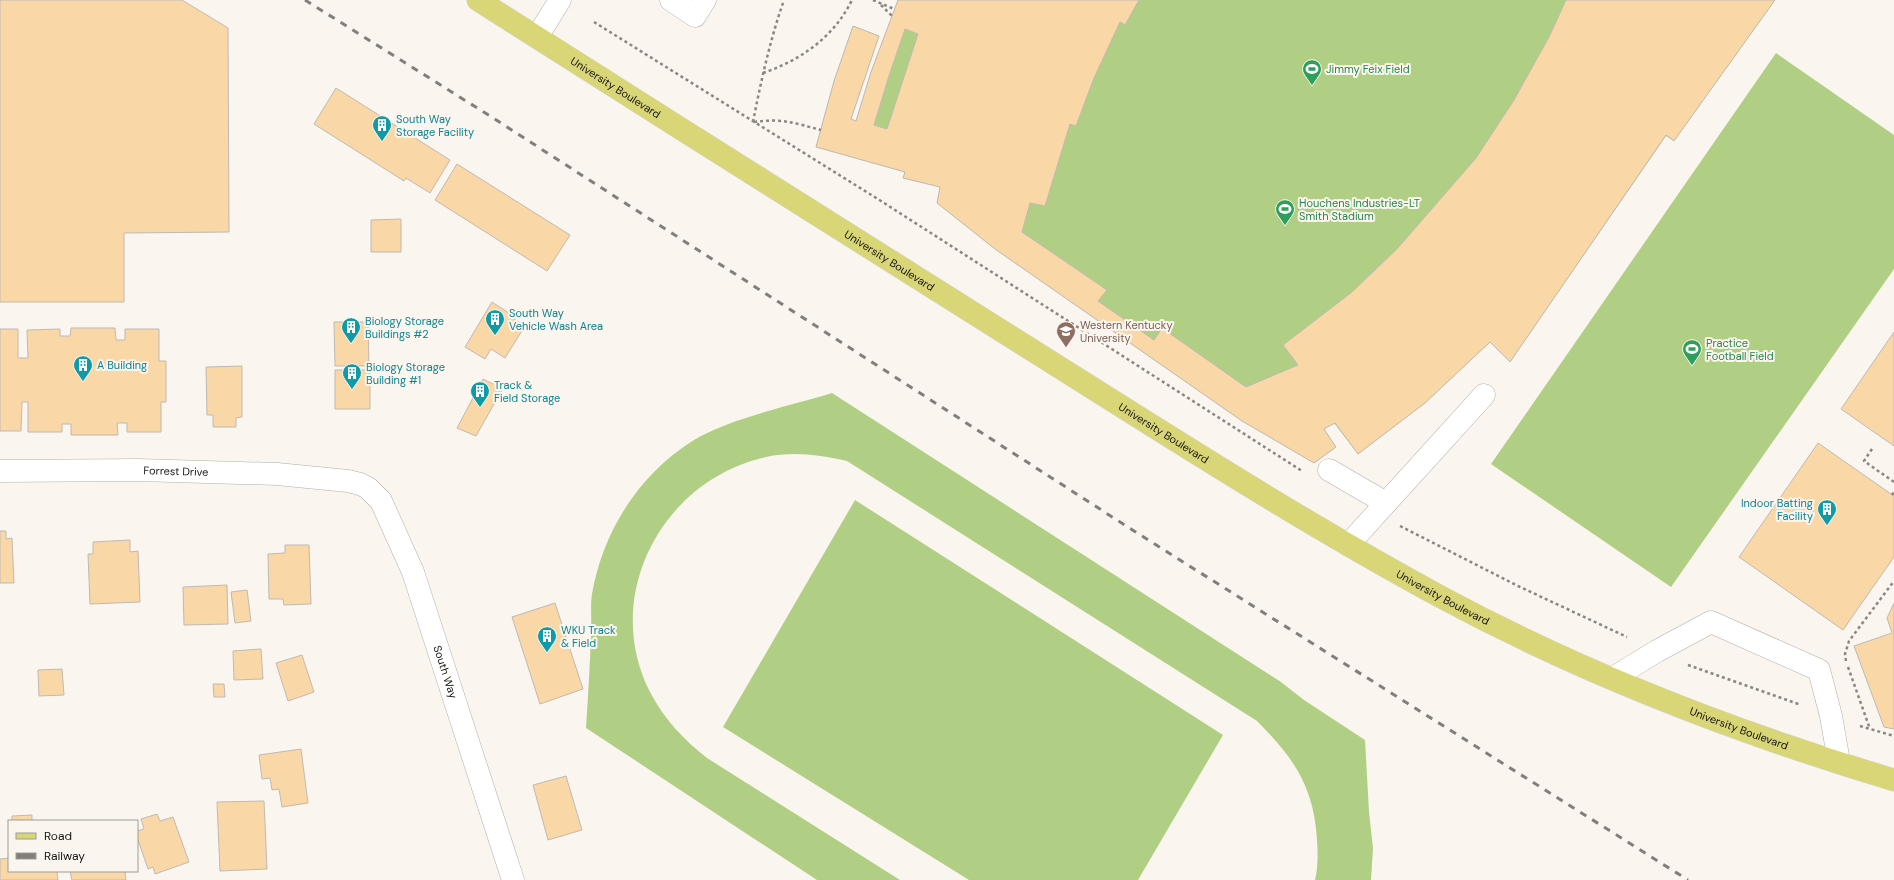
<svg xmlns="http://www.w3.org/2000/svg" width="1894" height="880" viewBox="0 0 1894 880" font-family="'DM Sans',sans-serif">
  <style>
    .garden { fill: #b1cf84 }
    .building { fill: #fad7a6; stroke: #bfbab4; fill-rule: evenodd }
    .lines { fill: none; stroke-linecap: round; stroke-linejoin: round }
    .minor-casing { stroke: #b3aea8; stroke-width: 23 }
    .major-casing { stroke: #d5d5d4; stroke-width: 23 }
    .path { stroke: #8a8782; stroke-width: 2.5; stroke-dasharray: 3 3; stroke-linecap: butt }
    .minor { stroke: #fff; stroke-width: 22 }
    .major { stroke: #d9d678; stroke-width: 22 }
    .rail { stroke: #827f7b; stroke-width: 3; stroke-dasharray: 7 7; stroke-linecap: butt }
    .labels { text-anchor: middle; dominant-baseline: central; stroke-width: 4; stroke-linejoin: round; paint-order: stroke }
    .leisure-label { font-size: 11px; fill: #27864d; stroke: #faf5ee; text-anchor: start }
    .street-label { font-size: 11px; fill: #151412; stroke: #faf5ee }
    .culture-label { font-size: 11px; fill: #0d838f; stroke: #faf5ee; text-anchor: start }
    .education-label { font-size: 11px; fill: #785e54; stroke: #faf5ee; text-anchor: start }
  </style>
  <rect width="100%" height="100%" fill="#faf5ee"/>
  <path class="garden" d="M898,0H1775L1674,141L1666,136L1510,362L1490,342L1425,403L1358,454L1334,423L1324,429L1336,447L1314,463L1242,421L995,249L937,203L940,187L903,178L905,172L816,147L834,81L853,26L879,36L851,119L856,121L871,72Z
    M1776,53L1894,135V269L1671,587L1491,464Z
    M832,393L1281,682L1304,700L1365,740L1369,812L1373,848L1371,880H1315C1318,868 1318,853 1317,840C1314,787 1294,758 1257,721L847,461C820,455 793,451 766,457C662,480 601,596 650,692C664,719 684,740 707,758L900,880H817L586,728C588,696 590,665 591,634C592,621 590,607 592,594C603,531 639,474 694,440C731,418 790,406 832,393Z
    M855,500L1223,735L1138,880H969L723,727Z"/>
  <path class="building" d="M0,0H182L228,28L229,232L124,233V302H0Z
    M898,0H1139L1125,25L1120,22L1094,78L1076,126L1070,124L1045,206L1030,203L1022,232L1107,290L1098,301L1154,340L1162,328L1246,387L1298,365L1283,345L1352,292L1397,249L1476,158L1514,100L1549,37L1566,0H1775L1674,141L1666,135L1510,362L1490,342L1425,403L1358,454L1335,423L1324,429L1336,447L1314,463L1242,421L995,249L937,203L940,187L903,178L905,172L816,147L834,81L853,26L879,36L851,119L856,121L871,72ZM905,29L918,34L887,129L874,125L889,76Z
    M336,88L450,160L430,193L406,178L404,181L314,124Z
    M457,164L570,235L547,271L435,200Z
    M401,219V252H371V220Z
    M492,302L512,315L511,317L525,326L505,358L491,349L485,359L465,347Z
    M334,322H368L369,366H335Z
    M71,328H115L116,340H125V329H159V361H166V402H161V432H127V423H117L118,435H71V424H62V432H28V402H22L21,431H0V329H18V358H28L27,330L60,329V336H70Z
    M1894,332V446L1841,409Z
    M242,366V417L236,418V427H213V415H207L206,367Z
    M335,370H370V409H335Z
    M483,379L493,384L494,382L503,388L476,436L457,428Z
    M1818,443L1894,496V557L1843,630L1739,557Z
    M0,531H6V539L12,538L14,583H0Z
    M130,540V552L138,551L140,602L90,604L88,554H93V542Z
    M285,545H309L311,604L284,605L283,599H269L268,554L285,553Z
    M227,585L228,624L184,625L183,587Z
    M247,590L251,621L235,623L231,592Z
    M555,603L583,689L540,704L512,617Z
    M1894,603V729L1884,727L1854,646L1892,633L1887,618Z
    M261,649L263,679L234,680L233,651Z
    M302,655L314,692L288,701L276,663Z
    M62,669L64,695L39,696L38,670Z
    M213,684H224L225,697H214Z
    M301,749L308,803L282,807L279,789L272,790L270,778L262,779L259,755Z
    M566,776L582,830L548,840L533,785Z
    M264,801L267,869L220,871L217,802Z
    M157,814L160,821L173,817L189,862L155,874L153,867L148,869L137,837V831L144,829L141,819Z
    M32,815V821H12V816Z
    M9,858V871H57L58,880H0V859Z
    M70,871H125L126,880H72Z"/>
  <g class="lines">
    <defs>
      <g id="minor">
        <path d="M671,0L695,16L705,0"/>
        <path d="M537,37L560,0"/>
        <path d="M1329,470L1386,503"/>
        <path id="s1" d="M0,471L138,470L277,474L348,481L360,484L368,488L381,501L413,572L513,880"/>
        <path d="M1348,545L1484,395"/>
        <path d="M1613,678L1657,651L1711,622L1819,670L1831,716L1839,762"/>
      </g>
      <g id="major">
        <path id="s2" d="M478,0C657,114 836,227 1016,340C1156,428 1295,518 1441,597C1582,673 1741,734 1894,780"/>
      </g>
    </defs>
    <use href="#minor" class="minor-casing"/>
    <use href="#major" class="major-casing"/>
    <path class="path" d="M873,0L894,9
      M881,5L892,16
      M594,22L881,201L1302,471
      M763,73C801,60 834,37 852,0
      M753,122C761,81 770,40 784,0
      M754,122C782,118 794,123 821,130
      M1872,449L1864,461L1894,482
      M1892,495L1894,492
      M1400,526L1518,586L1627,637
      M1846,661L1845,654L1849,641L1894,581
      M1688,665L1801,705
      M1848,667L1870,729
      M1860,726L1894,736"/>
    <use href="#minor" class="minor"/>
    <use href="#major" class="major"/>
    <path class="rail" d="M305,0L490,116L1134,531L1688,880"/>
  </g>
  <defs>
    <symbol id="stadium-pin" viewBox="-11 -11 22 30"><path d="M0 17L-7.5 6A9.5 9.5 0 1 1 7.5 6Z" fill="#2e9e5b" stroke="#faf5ee"/><path d="M0-5a6.5 5 0 1 0 0 10a6.5 5 0 1 0 0-10ZM-3.5-1.8h7v3.6h-7Z" fill="#fff"/></symbol>
    <symbol id="building-pin" viewBox="-11 -11 22 30"><path d="M0 17L-7.5 6A9.5 9.5 0 1 1 7.5 6Z" fill="#0f9aa8" stroke="#faf5ee"/><path d="M-4-6H4V6H1V3H-1V6H-4ZM-2.5-4.3h1.7v1.8h-1.7ZM.8-4.3h1.7v1.8H.8ZM-2.5-1h1.7V.8h-1.7ZM.8-1h1.7V.8H.8Z" fill="#fff"/></symbol>
    <symbol id="university-pin" viewBox="-11 -11 22 30"><path d="M0 17L-7.5 6A9.5 9.5 0 1 1 7.5 6Z" fill="#8d6e63" stroke="#faf5ee"/><path d="M0-5L7-2L0 1L-7-2ZM-4 1L0 2.5L4 1V4Q0 6-4 4Z" fill="#fff"/></symbol>
  </defs>
  <g fill-rule="evenodd">
    <use href="#stadium-pin" x="1301" y="58" width="22" height="30"/>
    <use href="#building-pin" x="371" y="114" width="22" height="30"/>
    <use href="#stadium-pin" x="1274" y="198" width="22" height="30"/>
    <use href="#building-pin" x="484" y="308" width="22" height="30"/>
    <use href="#building-pin" x="340" y="316" width="22" height="30"/>
    <use href="#university-pin" x="1055" y="320" width="22" height="30"/>
    <use href="#stadium-pin" x="1681" y="338" width="22" height="30"/>
    <use href="#building-pin" x="72" y="354" width="22" height="30"/>
    <use href="#building-pin" x="341" y="362" width="22" height="30"/>
    <use href="#building-pin" x="469" y="380" width="22" height="30"/>
    <use href="#building-pin" x="1816" y="498" width="22" height="30"/>
    <use href="#building-pin" x="536" y="625" width="22" height="30"/>
  </g>
  <g class="labels">
    <g class="leisure-label">
      <text x="1326" y="69">Jimmy Feix Field</text>
      <text x="1299" y="203">Houchens Industries-LT<tspan x="1299" dy="13">Smith Stadium</tspan></text>
      <text x="1706" y="343">Practice<tspan x="1706" dy="13">Football Field</tspan></text>
    </g>
    <g class="street-label">
      <text stroke="none"><textPath href="#s2" startOffset="163">University Boulevard</textPath></text>
      <text stroke="none"><textPath href="#s2" startOffset="487">University Boulevard</textPath></text>
      <text stroke="none"><textPath href="#s2" startOffset="811">University Boulevard</textPath></text>
      <text stroke="none"><textPath href="#s1" startOffset="176">Forrest Drive</textPath></text>
      <text stroke="none"><textPath href="#s2" startOffset="1135">University Boulevard</textPath></text>
      <text stroke="none"><textPath href="#s1" startOffset="571">South Way</textPath></text>
      <text stroke="none"><textPath href="#s2" startOffset="1459">University Boulevard</textPath></text>
    </g>
    <g class="culture-label">
      <text x="396" y="119">South Way<tspan x="396" dy="13">Storage Facility</tspan></text>
      <text x="509" y="313">South Way<tspan x="509" dy="13">Vehicle Wash Area</tspan></text>
      <text x="365" y="321">Biology Storage<tspan x="365" dy="13">Buildings #2</tspan></text>
      <text x="97" y="365">A Building</text>
      <text x="366" y="367">Biology Storage<tspan x="366" dy="13">Building #1</tspan></text>
      <text x="494" y="385">Track &amp;<tspan x="494" dy="13">Field Storage</tspan></text>
      <text x="1813" y="503" text-anchor="end">Indoor Batting<tspan x="1813" dy="13">Facility</tspan></text>
      <text x="561" y="630">WKU Track<tspan x="561" dy="13">&amp; Field</tspan></text>
    </g>
    <g class="education-label">
      <text x="1080" y="325">Western Kentucky<tspan x="1080" dy="13">University</tspan></text>
    </g>
  </g>
  <rect x="8" y="820" width="130" height="52" fill="#faf5ee" stroke="#9e9b96"/>
  <rect x="16" y="833" width="20" height="6" fill="#d9d678" stroke="#9e9b96"/>
  <text x="44" y="840" font-size="12" fill="#151412">Road</text>
  <rect x="16" y="853" width="20" height="6" fill="#827f7b" stroke="#9e9b96"/>
  <text x="44" y="860" font-size="12" fill="#151412">Railway</text>
</svg>
